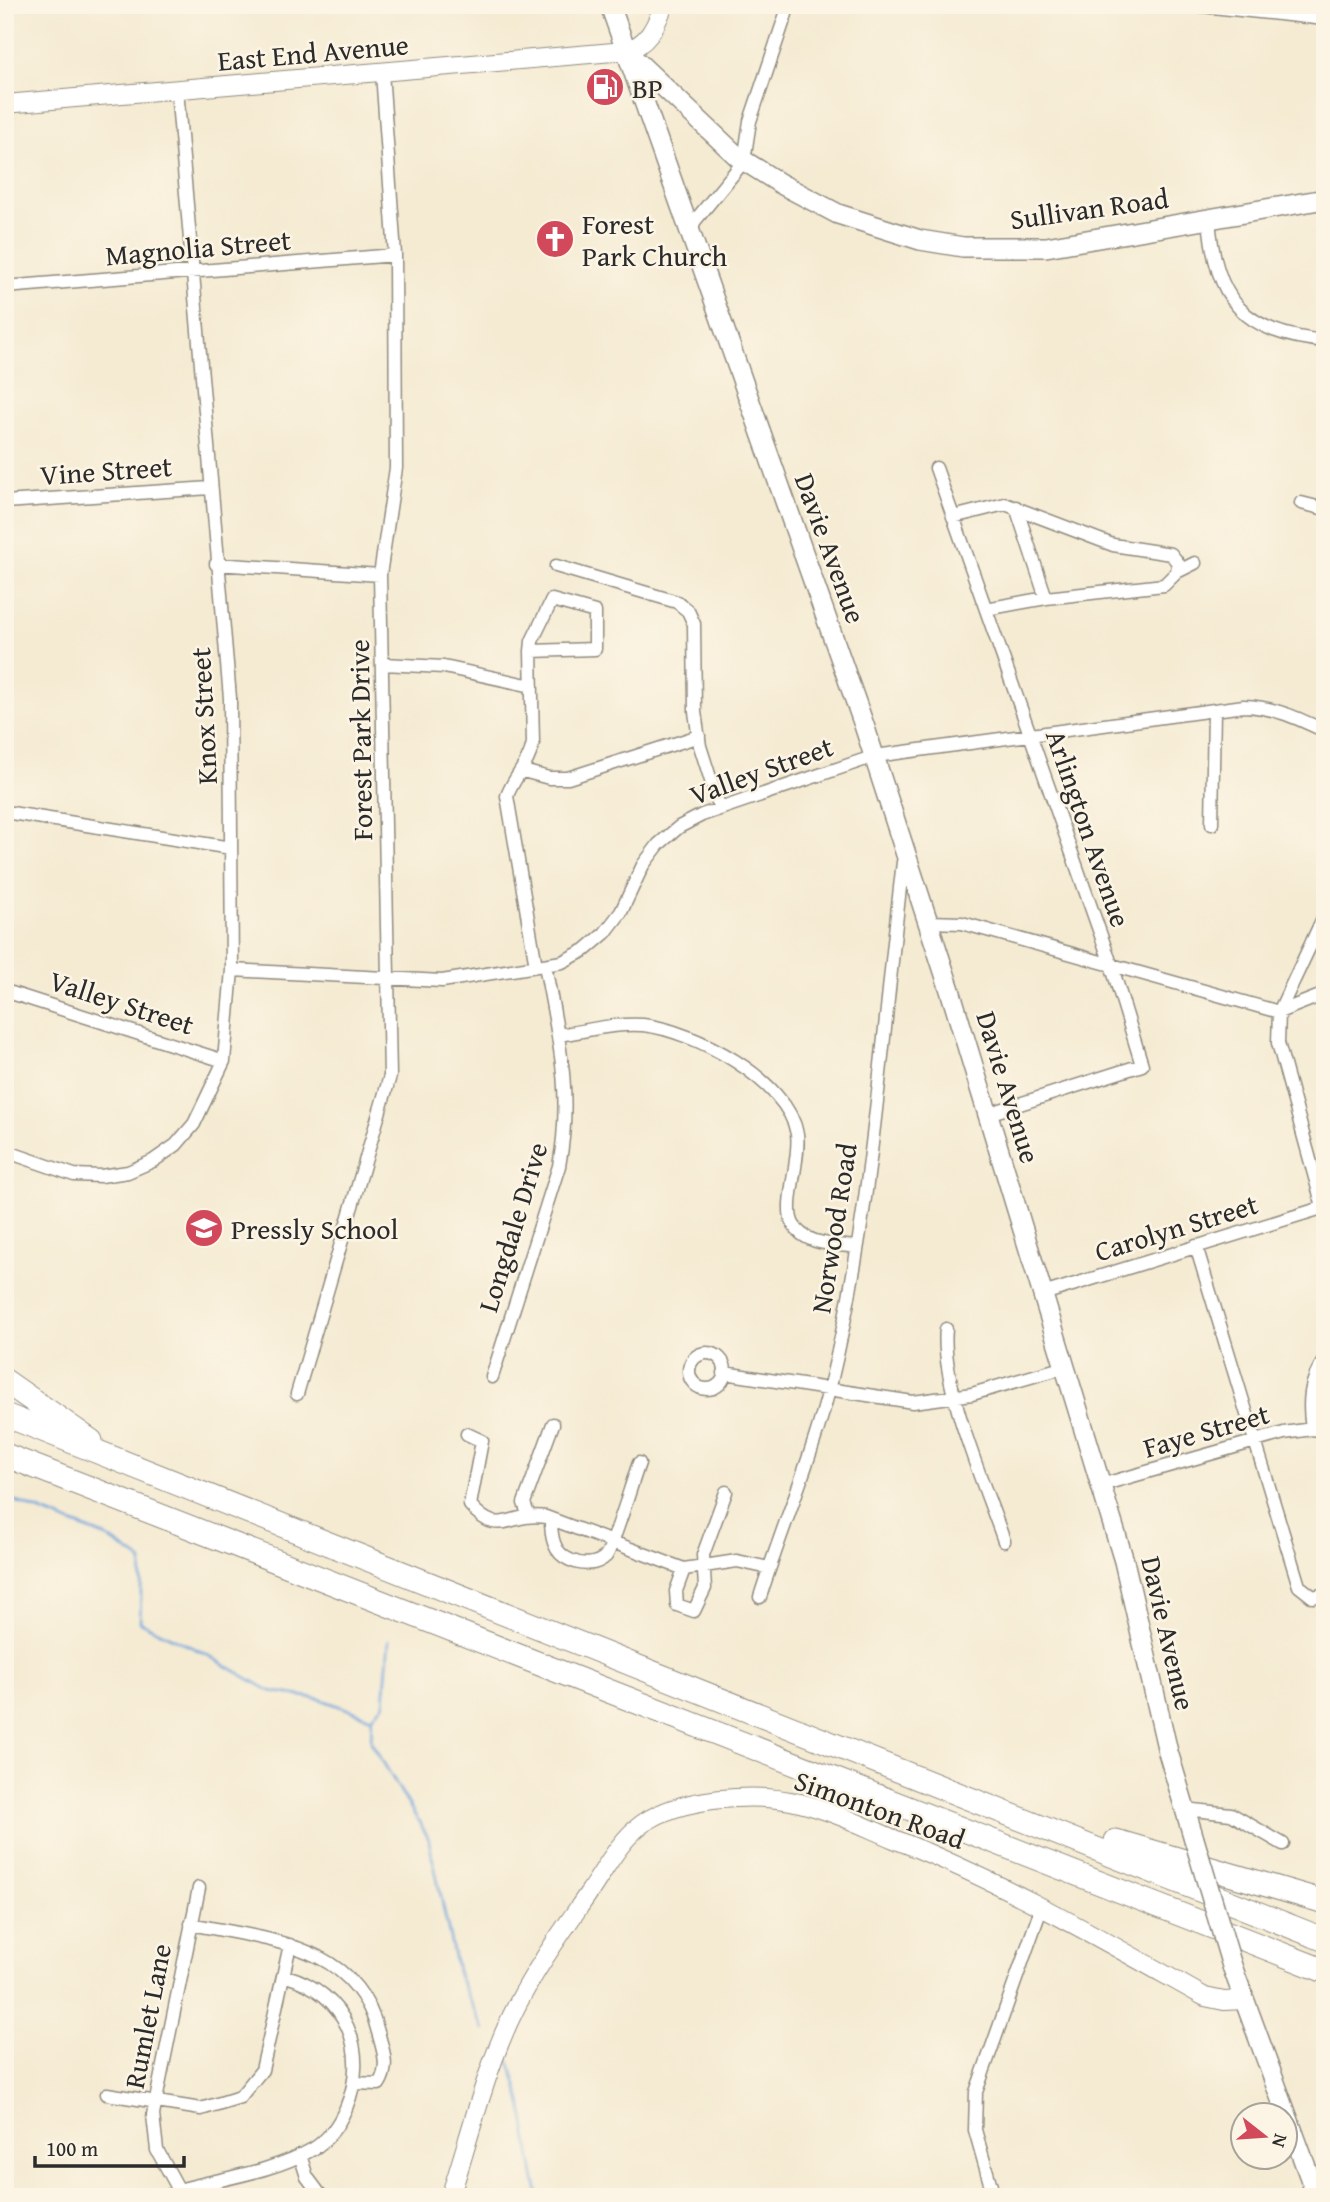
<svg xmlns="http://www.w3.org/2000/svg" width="1330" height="2202" viewBox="0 0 1330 2202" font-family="'Gentium Book Plus',serif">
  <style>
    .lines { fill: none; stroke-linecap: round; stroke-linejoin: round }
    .stream { stroke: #6ea4db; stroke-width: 2.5 }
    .street-casing { stroke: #908b7f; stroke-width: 15 }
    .secondary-casing { stroke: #908b7f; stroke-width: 20 }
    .primary-casing { stroke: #908b7f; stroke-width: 22 }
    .highway-casing { stroke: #908b7f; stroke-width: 25 }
    .street { stroke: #fff; stroke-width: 12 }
    .secondary { stroke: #fff; stroke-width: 18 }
    .primary { stroke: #fff; stroke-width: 19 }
    .highway { stroke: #fff; stroke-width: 23 }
    .primary-bridge-casing { stroke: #908b7f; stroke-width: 22; stroke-linecap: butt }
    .primary-bridge { stroke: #fff; stroke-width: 19 }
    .labels { text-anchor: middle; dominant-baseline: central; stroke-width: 5; stroke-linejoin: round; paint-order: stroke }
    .street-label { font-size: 28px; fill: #2b2b2b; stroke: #fcf5e5 }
    .poi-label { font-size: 28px; fill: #2b2b2b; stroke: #fcf5e5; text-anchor: start }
  </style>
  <rect width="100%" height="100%" fill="#fcf5e5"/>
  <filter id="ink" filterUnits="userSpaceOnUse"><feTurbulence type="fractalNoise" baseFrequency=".0143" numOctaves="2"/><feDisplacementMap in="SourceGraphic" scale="14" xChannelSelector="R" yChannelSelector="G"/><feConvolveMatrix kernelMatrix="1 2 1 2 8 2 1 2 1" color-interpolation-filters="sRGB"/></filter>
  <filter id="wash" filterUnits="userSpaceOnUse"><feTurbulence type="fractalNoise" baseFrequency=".00686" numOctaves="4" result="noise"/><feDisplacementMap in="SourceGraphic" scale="28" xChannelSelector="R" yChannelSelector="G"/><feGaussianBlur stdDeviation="1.57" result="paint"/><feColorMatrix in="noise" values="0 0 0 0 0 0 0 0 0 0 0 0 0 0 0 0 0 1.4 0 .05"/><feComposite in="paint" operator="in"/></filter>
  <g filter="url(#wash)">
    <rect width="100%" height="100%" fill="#f5ebd3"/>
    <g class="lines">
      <path class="stream" d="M5,1497L107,1537L142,1561L140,1622L204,1653L270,1691L320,1699L372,1718L371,1742L428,1837L458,1975L484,2030
        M372,1718L384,1704L389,1640
        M506,2055C527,2099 526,2150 539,2197"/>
    </g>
  </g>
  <g filter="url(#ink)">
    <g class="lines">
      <defs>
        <path id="street" d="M1193,5L1325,19
          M1209,218C1215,300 1243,333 1325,341
          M691,235L694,222L744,161L750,121L789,5
          M5,287L395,255
          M936,468L1111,964L1142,1065L988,1114
          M5,502L210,488
          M1301,503L1325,509
          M1016,507L1046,598
          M953,517L1005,504L1113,545L1171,554L1178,563L1177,572
          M216,564L380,575
          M556,566L677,602L688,611L694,624L695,712L700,746L720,809
          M986,609L1046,598L1164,585L1177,572L1195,563
          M531,651L595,649V612L552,600L532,641L531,651L533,743C529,765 514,776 507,796L536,966
          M383,664L444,667L532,686
          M523,771L549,778H568L699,736
          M5,812L231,848
          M1212,824L1214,710
          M928,922L962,923L1279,1012L1325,994
          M232,970L442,981L562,962L585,950L605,933L621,912L643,865L659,844L679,827L702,815L875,756L1244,706C1275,707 1297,718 1325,731
          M5,991L224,1061
          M558,1035C586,1031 615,1023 643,1025C693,1030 788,1080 797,1134C801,1159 783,1205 793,1224C805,1246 836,1244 856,1247
          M5,1151L74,1175L101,1176L128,1172L153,1161L176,1145L194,1124L224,1061L232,970L230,698L177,90
          M1323,1207L1278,1043L1279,1012L1325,914
          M1196,1246L1299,1586L1313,1597L1325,1594
          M1043,1294L1325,1207
          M946,1329C940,1384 985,1486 1004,1541
          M689 1371a18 18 0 1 1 36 0a18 18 0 1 1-36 0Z
          M724,1373L913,1402L972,1394L1065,1367
          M492,1377L559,1166C573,1092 558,1037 545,965
          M297,1394L390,1076L380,575L396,468L395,255L382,72
          M1312,1429C1308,1403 1309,1381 1325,1359
          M467,1434L482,1441L470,1505C500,1540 508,1511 546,1517L684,1569L737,1561L769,1568
          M1101,1485L1284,1433L1312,1429L1325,1431
          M528,1514L524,1503L553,1424
          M551,1519C551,1536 553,1553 570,1560C581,1565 596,1566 606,1556C613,1547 633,1479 639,1463
          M684,1569L676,1591L677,1605L694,1611L705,1588L703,1555L726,1492
          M760,1597C782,1527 812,1458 830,1386C872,1214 882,1036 903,862L907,860
          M1184,1809L1231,1814L1283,1844
          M191,1924C266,1940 356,1943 378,2032C383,2050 390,2067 379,2084L354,2083
          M107,2094L201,2109L240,2097L262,2070L290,1945
          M300,2155L307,2177L322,2197
          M179,2190L157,2150L153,2115L199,1888
          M167,2197L179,2190C223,2178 273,2172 313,2149C328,2140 339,2124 346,2108C370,2051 346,1993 286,1976
          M994,2197L975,2130L976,2092L1042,1906"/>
        <path id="secondary" d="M5,104L625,51C649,44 655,27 664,5
          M450,2197C471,2134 486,2066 516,2007C537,1966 564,1929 590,1891C605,1869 620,1840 642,1824C680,1797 756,1792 800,1803C833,1811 863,1826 894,1839C1003,1882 1103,1940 1205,1997L1224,2001L1244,2000"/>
        <path id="primary" d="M610,5L864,725L950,990L1124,1561L1168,1752L1194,1839
          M629,54L738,157L781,184L838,214L920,240L963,247H1046L1325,199
          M1232,1966L1317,2197"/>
        <path id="highway" d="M5,1381L91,1441
          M5,1415L1325,1940
          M5,1455L1325,1971
          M1116,1841L1325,1902"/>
      </defs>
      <use href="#street" class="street-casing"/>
      <use href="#secondary" class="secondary-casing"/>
      <use href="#primary" class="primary-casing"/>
      <use href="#highway" class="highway-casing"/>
      <use href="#street" class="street"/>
      <use href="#secondary" class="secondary"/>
      <use href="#primary" class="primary"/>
      <use href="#highway" class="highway"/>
      <defs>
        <path id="primary-bridge" d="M1194,1839L1232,1966"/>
      </defs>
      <use href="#primary-bridge" class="primary-bridge-casing"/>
      <use href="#primary-bridge" class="primary-bridge"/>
    </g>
  </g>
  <defs>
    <symbol id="fuel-disc" viewBox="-11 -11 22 22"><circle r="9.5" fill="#d1495b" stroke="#fcf5e5"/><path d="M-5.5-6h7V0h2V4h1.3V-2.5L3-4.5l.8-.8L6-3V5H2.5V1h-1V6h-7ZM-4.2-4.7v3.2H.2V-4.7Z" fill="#fff"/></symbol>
    <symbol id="church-disc" viewBox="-11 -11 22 22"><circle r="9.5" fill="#d1495b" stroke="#fcf5e5"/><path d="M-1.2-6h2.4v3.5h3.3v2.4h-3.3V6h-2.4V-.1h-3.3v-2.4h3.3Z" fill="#fff"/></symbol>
    <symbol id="school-disc" viewBox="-11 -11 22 22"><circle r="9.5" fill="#d1495b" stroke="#fcf5e5"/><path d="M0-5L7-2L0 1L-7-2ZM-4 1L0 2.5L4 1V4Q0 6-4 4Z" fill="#fff"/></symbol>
  </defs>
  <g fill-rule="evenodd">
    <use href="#fuel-disc" x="583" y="65" width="44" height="44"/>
    <use href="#church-disc" x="533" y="217" width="44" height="44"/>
    <use href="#school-disc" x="182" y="1206" width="44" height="44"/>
  </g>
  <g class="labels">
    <g class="street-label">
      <text transform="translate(313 52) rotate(-5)">East End Avenue</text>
      <text transform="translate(1089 208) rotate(-8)">Sullivan Road</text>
      <text transform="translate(198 247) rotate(-5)">Magnolia Street</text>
      <text transform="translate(106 470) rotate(-4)">Vine Street</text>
      <text transform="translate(831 548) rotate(70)">Davie Avenue</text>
      <text transform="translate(203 716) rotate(-93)">Knox Street</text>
      <text transform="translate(360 740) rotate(-91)">Forest Park Drive</text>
      <text transform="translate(761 770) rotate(-20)">Valley Street</text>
      <text transform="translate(1089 828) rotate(71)">Arlington Avenue</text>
      <text transform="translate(122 1002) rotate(18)">Valley Street</text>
      <text transform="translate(1009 1087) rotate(73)">Davie Avenue</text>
      <text transform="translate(512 1227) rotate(-73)">Longdale Drive</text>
      <text transform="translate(1176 1227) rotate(-17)">Carolyn Street</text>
      <text transform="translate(833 1228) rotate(-81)">Norwood Road</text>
      <text transform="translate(1206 1430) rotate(-16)">Faye Street</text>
      <text transform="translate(1169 1633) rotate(77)">Davie Avenue</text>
      <text transform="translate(880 1809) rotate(20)">Simonton Road</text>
      <text transform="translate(147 2016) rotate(-79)">Rumlet Lane</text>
    </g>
    <g class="poi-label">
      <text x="632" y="87">BP</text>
      <text x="582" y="223">Forest<tspan x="582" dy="32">Park Church</tspan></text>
      <text x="231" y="1228">Pressly School</text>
    </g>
  </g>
  <rect width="1330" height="2202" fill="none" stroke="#fcf5e5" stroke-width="28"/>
  <g transform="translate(1264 2136) rotate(107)"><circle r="33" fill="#fcf5e5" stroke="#a8a49b" stroke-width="2"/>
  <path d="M0-5L12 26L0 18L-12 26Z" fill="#d1495b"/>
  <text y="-10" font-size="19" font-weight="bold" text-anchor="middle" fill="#2b2b2b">N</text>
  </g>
  <path d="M35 2156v10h149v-10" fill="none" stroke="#2b2b2b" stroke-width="3.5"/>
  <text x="46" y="2156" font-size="21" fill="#2b2b2b" stroke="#fcf5e5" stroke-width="5" paint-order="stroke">100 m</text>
</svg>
